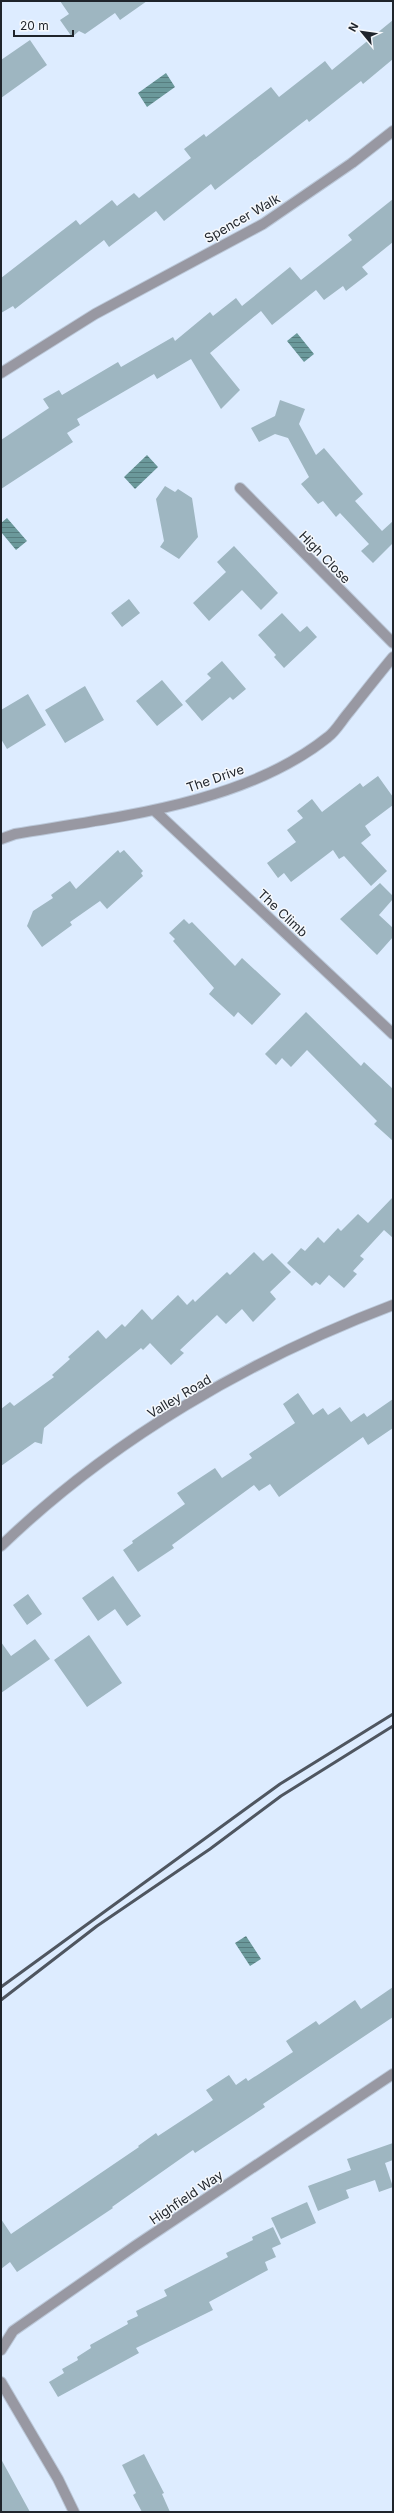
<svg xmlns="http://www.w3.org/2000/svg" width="394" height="2513" viewBox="0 0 394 2513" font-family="Inter,sans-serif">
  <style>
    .water { fill: url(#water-rules) }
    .building { fill: #9eb6c1 }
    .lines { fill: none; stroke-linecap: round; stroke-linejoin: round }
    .street-casing { stroke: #bbc8d9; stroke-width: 12 }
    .street { stroke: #9898a2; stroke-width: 10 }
    .rail { stroke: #4f5660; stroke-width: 3 }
    .labels { text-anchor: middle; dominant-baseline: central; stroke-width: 3; stroke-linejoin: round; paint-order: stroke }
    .street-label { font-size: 13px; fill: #1f242b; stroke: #f5f8fc }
  </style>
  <defs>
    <pattern id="water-rules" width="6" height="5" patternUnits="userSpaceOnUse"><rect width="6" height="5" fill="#6b999b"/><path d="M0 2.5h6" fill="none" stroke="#577d7f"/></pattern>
  </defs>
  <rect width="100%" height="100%" fill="#ddecff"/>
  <path class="water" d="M166,73L175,87L147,107L138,93Z
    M297,333L314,354L304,362L287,341Z
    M147,455L158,467L135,489L124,477Z
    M7,518L27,541L16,550L1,532V523Z
    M246,1936L261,1959L250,1966L235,1943Z"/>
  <path class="building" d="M60,1H147L120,20L115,13L85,34L79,31L72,37L60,20L69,14Z
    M393,20V59L363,84L361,81L309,122L307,119L215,190L211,184L164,221L156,211L109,247L104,240L15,309L13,306L1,313V278L76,220L80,225L112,200L117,206L134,193L139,198L191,158L184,149L204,134L206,137L271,87L279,97L325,61L332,70Z
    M30,40L47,65L1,98V60Z
    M393,199V242L362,267L368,274L346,291L343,286L324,300L316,290L272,325L261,311L210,353L240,390L221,409L191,359L157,379L154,374L77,419L80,425L67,433L73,442L1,489V440L49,408L43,399L59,390L62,395L118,362L121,367L173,337L175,341L210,312L213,316L236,298L242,306L290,267L301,280L352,240L348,235Z
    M280,400L305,409L299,424L316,455L324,448L363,494L355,501L382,531L393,521V543L373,563L361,551L369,544L340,513L336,517L323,501L318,504L301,484L309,477L288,438L275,434L259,442L251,428L275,416Z
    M165,486L175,492L178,489L192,498L198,537L179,559L160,547L164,541L156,499Z
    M234,546L278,593L261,610L242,590L209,621L193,603L226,572L217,562Z
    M129,599L140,613L122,627L111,613Z
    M282,613L300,632L307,626L317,637L284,668L274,657L276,655L258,635Z
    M222,661L246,689L233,700L230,697L202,721L185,701L211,678L207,674Z
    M162,680L183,705L157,726L136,701Z
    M85,686L104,720L65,743L45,710Z
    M28,694L46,725L7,749L1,739V710Z
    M378,776L393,797V805L365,826L371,835L361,843L387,871L371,886L344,856L339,859L333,850L291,882L284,873L278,878L267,863L296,842L287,830L303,818L297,811L312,799L322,812L360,783L363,787Z
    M118,850L120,853L124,850L143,871L141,873L143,876L107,909L100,901L70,922L72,925L42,947L27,926L33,911L53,898L51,895L70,881L76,889Z
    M380,883L393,896V899L379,915L393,928V937L377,955L340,919Z
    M184,919L189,924L192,922L235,966L242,958L281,994L252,1025L238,1012L234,1017L209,994L214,988L173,941L175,939L169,933Z
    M306,1012L361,1066L364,1062L393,1089V1141L374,1124L377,1121L307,1050L291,1067L282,1058L276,1065L265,1054Z
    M393,1197V1238L384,1230L360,1256L364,1259L353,1271L357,1274L344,1288L329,1275L320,1285L316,1282L312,1286L287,1263L301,1248L305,1251L318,1237L324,1243L338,1228L341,1231L358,1214L368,1223Z
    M254,1252L263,1261L272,1253L291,1272L270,1292L276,1299L253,1322L242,1309L226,1324L217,1315L180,1350L184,1353L171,1365L150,1343L143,1350L141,1348L44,1428L42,1444L35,1442L1,1466V1409L10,1402L14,1406L54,1377L52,1375L70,1359L68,1357L98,1330L106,1339L122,1324L125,1327L142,1309L152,1320L178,1295L187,1305L193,1299L195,1302L227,1272L230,1275Z
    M298,1393L313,1415L323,1408L328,1415L340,1407L351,1422L364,1413L367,1417L393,1399V1428L368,1445L363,1437L279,1497L270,1484L259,1491L254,1485L172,1545L174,1548L138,1572L123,1550L133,1543L132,1541L185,1504L177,1493L215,1468L222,1478L252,1458L249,1454L295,1423L283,1404Z
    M113,1576L141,1616L127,1626L115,1609L98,1621L82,1598Z
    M28,1594L42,1614L27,1625L13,1605Z
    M89,1635L122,1683L87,1707L54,1660Z
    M35,1639L50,1659L1,1693V1642L11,1656Z
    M393,1987V2017L263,2104L265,2107L195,2153L193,2150L112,2207L113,2208L17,2272L10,2262L1,2269V2219L11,2234L139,2147L138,2146L156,2133L158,2136L213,2100L206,2090L229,2075L236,2085L246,2078L248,2081L293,2052L286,2041L316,2021L319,2025L355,2000L361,2009Z
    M393,2143V2160L385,2163L393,2187L379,2192L375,2180L346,2190L349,2198L318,2211L308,2186L351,2170L347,2159Z
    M307,2202L316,2223L281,2239L271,2218Z
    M273,2227L281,2244L272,2248L276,2257L265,2262L268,2270L209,2302L213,2310L136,2348L139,2353L58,2397L49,2382L64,2373L62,2369L78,2360L77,2357L91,2348L90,2345L128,2324L127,2321L138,2316L136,2311L167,2296L164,2290L228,2257L226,2253L253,2240L252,2237Z
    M144,2454L164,2493L162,2494L170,2512H142L133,2495L136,2493L122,2465Z
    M1,2459L30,2512H1Z"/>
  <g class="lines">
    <defs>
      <path id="street" d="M1,373L95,314L263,224L352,163L393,131
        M240,488L393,643
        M155,811L393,1034
        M1,839L15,834C116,817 245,804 328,737C336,731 342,720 349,712C364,693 378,675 393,657
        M1,1546C112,1439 250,1359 393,1305
        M1,2350L13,2331L135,2246L393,2074
        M1,2382L58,2479L74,2512"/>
    </defs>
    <use href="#street" class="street-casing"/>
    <use href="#street" class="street"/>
    <path class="rail" d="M1,1987L280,1784L393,1714
      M1,2000L97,1926L210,1849L281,1796L393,1726"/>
  </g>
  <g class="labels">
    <g class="street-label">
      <text transform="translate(242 218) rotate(-30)">Spencer Walk</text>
      <text transform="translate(325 557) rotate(46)">High Close</text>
      <text transform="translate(215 778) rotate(-19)">The Drive</text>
      <text transform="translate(283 913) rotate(43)">The Climb</text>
      <text transform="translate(179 1396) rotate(-31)">Valley Road</text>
      <text transform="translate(186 2197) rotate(-34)">Highfield Way</text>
    </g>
  </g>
  <rect width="394" height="2513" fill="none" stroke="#1f242b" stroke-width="4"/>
  <g transform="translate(362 32) rotate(299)" stroke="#f5f8fc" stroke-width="3" paint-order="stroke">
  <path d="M0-3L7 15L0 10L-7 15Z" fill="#1f242b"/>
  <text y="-6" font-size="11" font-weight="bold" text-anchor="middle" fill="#1f242b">N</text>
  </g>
  <path d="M14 30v6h59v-6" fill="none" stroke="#1f242b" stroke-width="2"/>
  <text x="20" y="30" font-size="12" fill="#1f242b" stroke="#f5f8fc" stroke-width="3" paint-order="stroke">20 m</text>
</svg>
